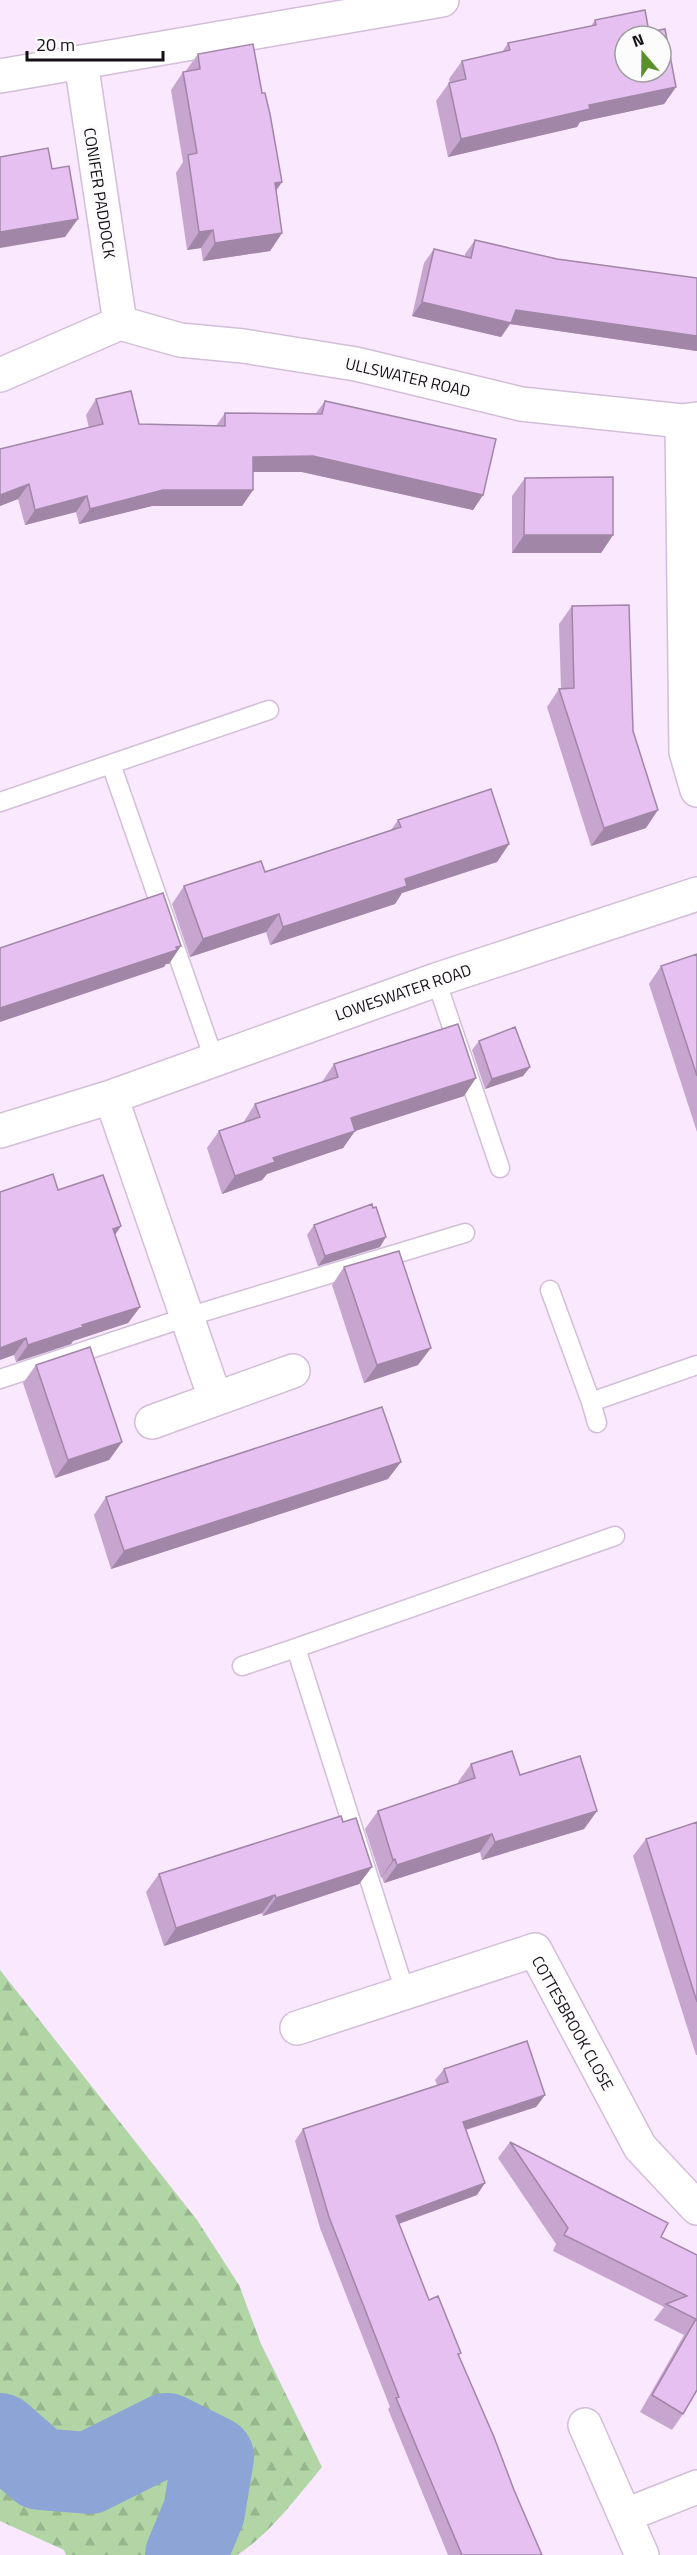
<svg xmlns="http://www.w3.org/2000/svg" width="697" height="2555" viewBox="0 0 697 2555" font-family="'Titillium Web',sans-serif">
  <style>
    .forest { fill: url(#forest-firs) }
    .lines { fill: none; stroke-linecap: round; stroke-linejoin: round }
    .river { stroke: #8ca4d6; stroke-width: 82 }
    .lane-casing { stroke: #d2bed8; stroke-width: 21 }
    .street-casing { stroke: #d2bed8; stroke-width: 36 }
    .lane { stroke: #fff; stroke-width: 18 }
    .street { stroke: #fff; stroke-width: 33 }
    .wall { fill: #c6a5ce }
    .shaded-wall { fill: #a186a8 }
    .building { fill: #e6c0f0; stroke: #a186a8; stroke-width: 1.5; fill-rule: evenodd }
    .labels { text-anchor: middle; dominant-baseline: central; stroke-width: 6; stroke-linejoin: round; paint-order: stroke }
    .street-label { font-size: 16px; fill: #160f18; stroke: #fcfcfc }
  </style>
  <defs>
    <pattern id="forest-firs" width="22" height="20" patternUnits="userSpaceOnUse" patternTransform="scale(1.5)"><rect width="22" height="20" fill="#b2d5a6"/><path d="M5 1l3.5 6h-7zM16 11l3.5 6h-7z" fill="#98b68e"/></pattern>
  </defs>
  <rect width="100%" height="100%" fill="#f9e8fe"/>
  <path class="forest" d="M0,1970L197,2220L239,2285L261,2344L322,2467C296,2498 271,2533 237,2555H66L64,2550L0,2521Z"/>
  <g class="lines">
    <path class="river" d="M0,2434L40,2469L89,2473L167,2434L213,2457L204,2512L186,2555"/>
    <defs>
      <path id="lane" d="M0,802L111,764
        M436,980L500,1168
        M214,1059L111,764L269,710
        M550,1290L591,1402L697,1365
        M0,1379L187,1317L465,1233
        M591,1402L597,1423
        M296,1648L615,1536
        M242,1666L296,1648L405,1992"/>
      <path id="street" d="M81,62L120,323
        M0,76L442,0
        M120,323L180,340L243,346L356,364L521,404L682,421L697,419
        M0,375L120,323
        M682,421L686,752L697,790
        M111,1097L215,1398
        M0,1131L111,1097L436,980L697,894
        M152,1422L293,1371
        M297,2028L535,1950L640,2147L697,2208
        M585,2425L642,2555
        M626,2515L697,2487"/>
    </defs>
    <use href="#lane" class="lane-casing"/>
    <use href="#street" class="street-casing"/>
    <use href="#lane" class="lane"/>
    <use href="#street" class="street"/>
  </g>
  <path class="wall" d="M595,20L649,32L676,87L664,104L580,122L577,127L448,157L436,101L449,83H450L449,79L462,61L502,52L508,43L591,26Z
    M198,54L276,191L282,233L270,251L203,261L201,248L187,250L176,173L183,162L171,90L183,72H185Z
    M475,240L557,259L697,278V351L510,324L501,337L412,316L424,263L434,249L465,257V254Z
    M96,399L139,424L216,426L225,413H316L325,401L483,495L473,510L302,472H253V490L242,506H152L79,524L76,512L25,525L18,499L0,506L89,428L86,415Z
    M525,478L613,535L601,553H512V496Z
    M572,606L633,731L646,828L591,846L547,707L559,689H561L559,624Z
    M398,820L509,844L497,862L402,893L395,904L270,945L266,932L190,957L172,904L184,886L265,872L391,830Z
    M697,954V1132L649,984L661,966Z
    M479,1041L530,1067L523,1076L485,1089L472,1050Z
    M334,1064L464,1096L355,1131L343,1148L267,1174L262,1180L222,1194L207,1148L219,1131L243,1123L255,1104L322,1082Z
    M58,1190L121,1226L115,1235L140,1307L128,1323L73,1341L71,1344L16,1362L14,1355Z
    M314,1225L380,1247L318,1266L307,1235Z
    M344,1267L418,1365L364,1383L332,1285Z
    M36,1365L122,1442L109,1460L55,1478L23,1383Z
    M388,1479L111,1569L94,1515L106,1497Z
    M471,1764L520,1775L597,1811L584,1829L482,1860L480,1852L384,1883L382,1877L381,1878L365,1829L378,1811L459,1784L458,1782Z
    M343,1822L372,1867L359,1884L263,1916L262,1913L164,1946L146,1892L159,1874Z
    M697,1822V2055H696L633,1856L646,1839Z
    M444,2069L545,2095L536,2107L466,2130L477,2195L399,2224L429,2300L461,2353L458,2356L514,2490L542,2555H448L388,2409L390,2407L320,2228L295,2141L303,2129L437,2085L435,2080Z
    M510,2142L661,2237L697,2255V2390L683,2414L672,2430L640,2412L684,2335L654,2320L664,2307L553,2251L556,2244L498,2158Z"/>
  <path class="shaded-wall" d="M676,87L664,104L580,122L577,127L448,157L461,139L589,105Z
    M282,182L270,200L275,183Z
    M78,219L65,237L0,248V232Z
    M213,230L201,248L187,250L199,232Z
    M282,233L270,251L203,261L215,243Z
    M422,302L516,310L697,336V351L510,324L501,337L412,316Z
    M313,456L483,495L473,510L302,472H243L253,457Z
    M29,484L18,499L0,506V495Z
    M163,490H253L242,506H152L79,524L90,509Z
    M87,496L76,512L25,525L35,510Z
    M524,535H613L601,553H512Z
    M658,810L646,828L591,846L604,828Z
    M509,844L497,862L402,893L395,904L270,945L283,927L405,879Z
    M279,914L266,932L190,957L203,939Z
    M181,946L169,964H166L164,967L0,1022V1008Z
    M530,1067L523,1076L485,1089L492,1079Z
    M476,1078L464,1096L355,1131L343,1148L267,1174L262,1180L222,1194L235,1176L273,1158L351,1118Z
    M121,1226L109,1243L113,1229Z
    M386,1237L380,1247L318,1266L325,1256Z
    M140,1307L128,1323L73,1341L71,1344L16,1362L28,1345L82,1325Z
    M26,1338L14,1355L0,1360V1348Z
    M431,1348L418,1365L364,1383L377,1365Z
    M122,1442L109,1460L55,1478L68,1460Z
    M401,1462L388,1479L111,1569L124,1551Z
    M597,1811L584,1829L482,1860L495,1842Z
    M492,1834L480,1852L384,1883L397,1865Z
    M395,1859L382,1877L381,1878L393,1860Z
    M372,1867L359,1884L263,1916L276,1898Z
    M275,1895L262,1913L164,1946L176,1928Z
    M545,2095L536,2107L455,2133L463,2122Z
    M485,2183L477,2195L387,2228L396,2216Z"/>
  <path class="building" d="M645,10L649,32L665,29L676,87L589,105L590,109L461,139L449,83L466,79L462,61L510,50L508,43L596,25L595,20ZM625,36H661V72H625Z
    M253,44L262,93H265L270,114L282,182L275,183L282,233L215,243L213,230L199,232L188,155L197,153L183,72L200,69L198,54Z
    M48,148L52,169L69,166L78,219L0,232V157Z
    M475,240L557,259L697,278V336L516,310L511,323L422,302L434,249L471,258Z
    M131,391L139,424L225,426V413L322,414L325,401L496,439L483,495L313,456L253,457V490H163L90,509L87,496L35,510L29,484L0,495V449L103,424L96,399Z
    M613,477V535H524L525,478Z
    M629,605L633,731L658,810L604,828L559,689L574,688L572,606Z
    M491,789L509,844L405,879L407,886L283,927L279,914L203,939L184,886L261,861L265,872L401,827L398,820Z
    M163,893L181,946L176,947L177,950L0,1008V948Z
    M697,954V1076L661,966Z
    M458,1024L476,1078L351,1118L355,1131L273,1158L275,1162L235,1176L219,1131L260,1117L255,1104L338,1077L334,1064Z
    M515,1027L530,1067L492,1079L479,1041Z
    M53,1174L58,1190L103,1175L121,1226L113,1229L140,1307L82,1325L83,1327L28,1345L26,1338L0,1348V1192Z
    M372,1204L373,1208L376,1207L386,1237L325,1256L314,1225Z
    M399,1251L431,1348L377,1365L344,1267Z
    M90,1347L122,1442L68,1460L36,1365Z
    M382,1407L401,1462L124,1551L106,1497Z
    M512,1751L520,1775L580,1756L597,1811L495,1842L492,1834L397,1865L395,1859L393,1860L378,1811L475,1778L471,1764Z
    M341,1816L343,1822L356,1818L372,1867L276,1898L275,1895L176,1928L159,1874Z
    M697,1822V2002L646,1839Z
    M527,2041L545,2095L463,2122L485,2183L396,2216L429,2300L438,2296L461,2353L458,2354L494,2437L514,2490L542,2555H462L396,2398L399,2397L329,2217L303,2129L448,2082L444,2069Z
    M510,2142L668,2223L661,2237L697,2255V2390L683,2414L652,2395L696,2319L666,2304L687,2296L564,2235L568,2228Z"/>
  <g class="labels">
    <g class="street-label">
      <text transform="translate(100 193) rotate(81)">CONIFER PADDOCK</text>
      <text transform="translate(408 377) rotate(13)">ULLSWATER ROAD</text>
      <text transform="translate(403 992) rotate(-19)">LOWESWATER ROAD</text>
      <text transform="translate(573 2023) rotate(61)">COTTESBROOK CLOSE</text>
    </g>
  </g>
  <g transform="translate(643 54) rotate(340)"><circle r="28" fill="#fcfcfc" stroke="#a09da1" stroke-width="1.5"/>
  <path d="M0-4.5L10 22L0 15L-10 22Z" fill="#59902b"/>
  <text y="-9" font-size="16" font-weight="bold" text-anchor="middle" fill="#160f18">N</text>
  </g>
  <path d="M27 51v9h136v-9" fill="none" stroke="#160f18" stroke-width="3"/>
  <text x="36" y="51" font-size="18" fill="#160f18" stroke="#fcfcfc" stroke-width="4.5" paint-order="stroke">20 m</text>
</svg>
